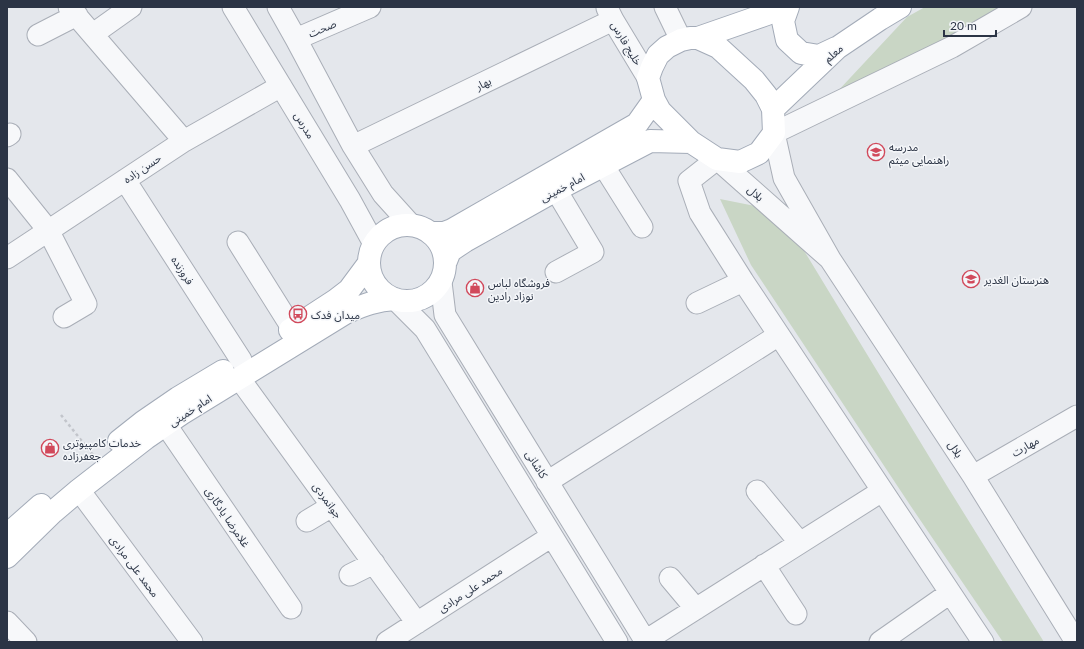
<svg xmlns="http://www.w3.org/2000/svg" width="1084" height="649" viewBox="0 0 1084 649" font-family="Lato,'Noto Sans Arabic',sans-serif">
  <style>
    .green { fill: #c9d6c5 }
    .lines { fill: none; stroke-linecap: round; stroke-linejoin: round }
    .minor-casing { stroke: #a9aeb7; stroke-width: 23 }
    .major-casing { stroke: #a3abb8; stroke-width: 24 }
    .path { stroke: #c2c5cb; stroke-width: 2.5; stroke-dasharray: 3 3; stroke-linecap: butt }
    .minor { stroke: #f7f8fa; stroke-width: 21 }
    .major { stroke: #fff; stroke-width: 22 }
    .labels { text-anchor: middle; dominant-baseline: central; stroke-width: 3; stroke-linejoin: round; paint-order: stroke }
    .street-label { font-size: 11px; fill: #2b3445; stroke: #f4f6f9 }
    .poi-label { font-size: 11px; fill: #2b3445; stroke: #f4f6f9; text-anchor: start }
  </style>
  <rect width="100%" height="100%" fill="#e4e7ec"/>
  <path class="green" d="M925,7H1021L836,93L907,17Z
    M720,199L755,206L800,244L947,486L1044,642H1003L910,505L751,265Z"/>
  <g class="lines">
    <defs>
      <path id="minor" d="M69,7L184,141
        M233,7L350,200L374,244
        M278,7L296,39L353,146L383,194L411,225
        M665,7L681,40
        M607,8L613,20L648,78
        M93,34L131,7
        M38,35L77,15
        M296,39L370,7
        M7,136L10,134
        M353,146L613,20
        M603,165L642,227
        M7,179L48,230L86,304L64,317
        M125,180L241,360
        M238,242L292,328
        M7,258L184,141L281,86
        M830,259L973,476L1076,642
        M556,272L593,252L556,190
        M441,282L445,315L646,642
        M395,299L425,329L617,642
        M697,303L743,281
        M239,378L417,623
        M166,425L291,608
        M973,476L1077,416
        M547,482L779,335
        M79,490L192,642
        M757,491L800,543
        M307,521L332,506
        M764,565L796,614
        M350,575L374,563
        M670,578L696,609
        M7,622L26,642
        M645,641L882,491
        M387,642L552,536
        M880,642L950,593
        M983,642L743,281L700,213L689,181L717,159L830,259L784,178L774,133L952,47L1021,7"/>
      <path id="major" d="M788,7L783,21L787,40L801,53L819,56L836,48
        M690,38H698L718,47L754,80L766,95L773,109L774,133L759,153L740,162L717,159L691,142L660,111L654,100L648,78L652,67L658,55L667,47L681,40Z
        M698,38L767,14L782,7
        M773,109L837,48L880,19L900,7
        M369 263a38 38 0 1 1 76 0a38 38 0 1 1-76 0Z
        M432,233H444L452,230L637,124L654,100
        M446,261L450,251L465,241L556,190L650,141L691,142
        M290,330L336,300L349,290L369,263
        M119,441L143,422L178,398L223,371
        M7,535L41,505
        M7,557L53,512L79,490L146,438L181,414L347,312C364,305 376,300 395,299"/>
    </defs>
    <use href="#minor" class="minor-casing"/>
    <use href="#major" class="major-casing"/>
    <path class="path" d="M61,415L93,455"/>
    <use href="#minor" class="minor"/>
    <use href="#major" class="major"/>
  </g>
  <defs>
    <symbol id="school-ring" viewBox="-11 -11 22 22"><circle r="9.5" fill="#f4f6f9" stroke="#d1495b" stroke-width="1.5"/><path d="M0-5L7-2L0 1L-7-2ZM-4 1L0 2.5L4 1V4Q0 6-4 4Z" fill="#d1495b"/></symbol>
    <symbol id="shop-ring" viewBox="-11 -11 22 22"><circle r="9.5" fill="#f4f6f9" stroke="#d1495b" stroke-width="1.5"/><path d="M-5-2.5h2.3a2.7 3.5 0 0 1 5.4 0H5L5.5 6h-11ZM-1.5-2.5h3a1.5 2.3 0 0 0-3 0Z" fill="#d1495b"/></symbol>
    <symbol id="bus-ring" viewBox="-11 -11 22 22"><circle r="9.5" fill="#f4f6f9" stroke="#d1495b" stroke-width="1.5"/><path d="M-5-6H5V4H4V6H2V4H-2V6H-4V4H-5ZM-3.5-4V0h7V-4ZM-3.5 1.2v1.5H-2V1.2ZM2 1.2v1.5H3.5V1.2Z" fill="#d1495b"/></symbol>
  </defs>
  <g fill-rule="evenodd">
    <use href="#school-ring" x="866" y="142" width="20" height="20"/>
    <use href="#school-ring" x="961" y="269" width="20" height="20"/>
    <use href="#shop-ring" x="465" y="278" width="20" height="20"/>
    <use href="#bus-ring" x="288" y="304" width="20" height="20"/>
    <use href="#shop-ring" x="40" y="438" width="20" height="20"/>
  </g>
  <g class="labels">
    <g class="street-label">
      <text transform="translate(322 28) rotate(-23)">صحت</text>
      <text transform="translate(627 43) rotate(59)">خلیج فارس</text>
      <text transform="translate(833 53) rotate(-41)">معلم</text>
      <text transform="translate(483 83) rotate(-26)">بهار</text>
      <text transform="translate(305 125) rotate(59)">مدرس</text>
      <text transform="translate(142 168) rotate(-34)">حسن زاده</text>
      <text transform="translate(562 187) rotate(-28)">امام خمینی</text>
      <text transform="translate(756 193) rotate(42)">بلال</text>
      <text transform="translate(183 270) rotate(57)">فروزنده</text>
      <text transform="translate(190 410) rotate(-33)">امام خمینی</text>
      <text transform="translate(1025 446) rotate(-30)">مهارت</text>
      <text transform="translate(956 449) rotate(57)">بلال</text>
      <text transform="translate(537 464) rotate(58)">کاشانی</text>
      <text transform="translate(328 500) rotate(54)">جوانمردی</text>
      <text transform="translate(228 517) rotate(56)">غلامرضا یادگاری</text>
      <text transform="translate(135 566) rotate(53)">محمد علی مرادی</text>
      <text transform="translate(470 589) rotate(-33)">محمد علی مرادی</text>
    </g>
    <g class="poi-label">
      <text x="889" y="146">مدرسه<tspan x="889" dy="13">راهنمایی میثم</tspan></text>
      <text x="984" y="279">هنرستان الغدیر</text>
      <text x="488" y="282">فروشگاه لباس<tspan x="488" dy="13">نوزاد رادین</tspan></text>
      <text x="311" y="314">میدان فدک</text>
      <text x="63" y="442">خدمات کامپیوتری<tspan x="63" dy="13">جعفرزاده</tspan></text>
    </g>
  </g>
  <rect width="1084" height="649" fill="none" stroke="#2b3445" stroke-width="16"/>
  <path d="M944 30v6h52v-6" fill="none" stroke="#2b3445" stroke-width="2"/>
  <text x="950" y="30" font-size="12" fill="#2b3445" stroke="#f4f6f9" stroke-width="3" paint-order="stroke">20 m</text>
</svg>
